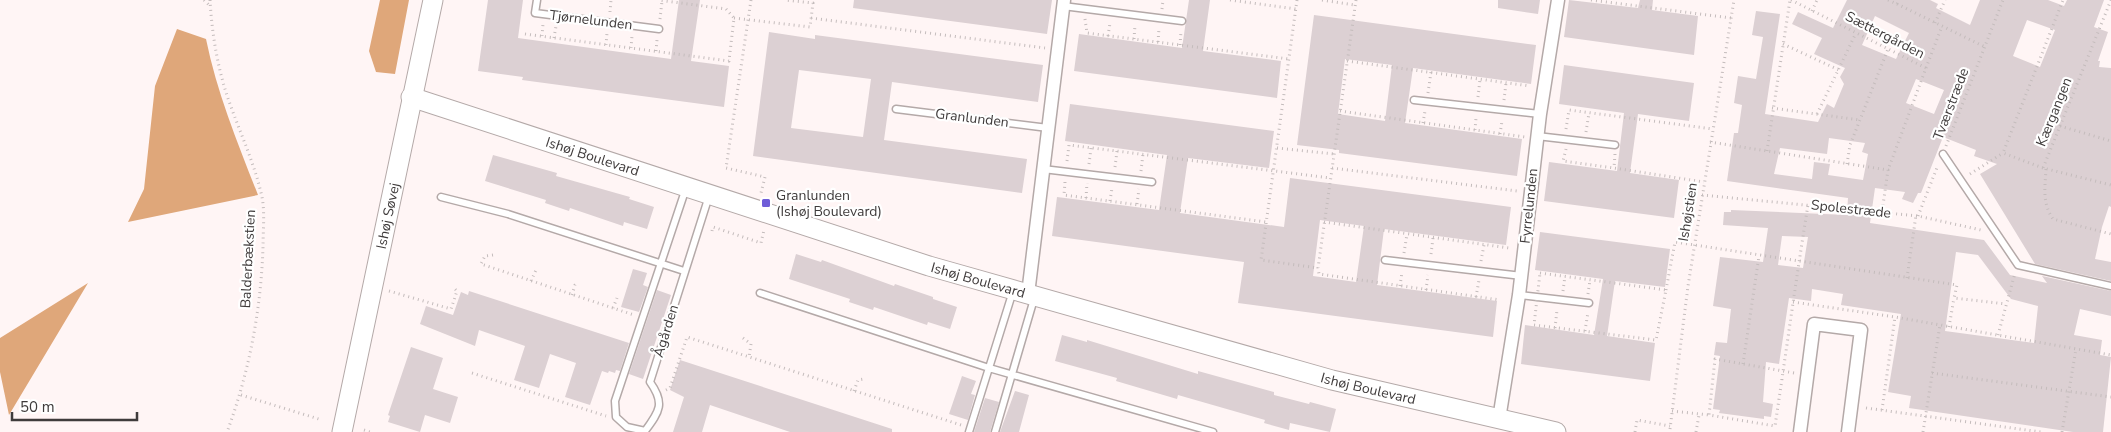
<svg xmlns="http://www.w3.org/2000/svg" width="2111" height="432" viewBox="0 0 2111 432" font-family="'Nunito Sans',sans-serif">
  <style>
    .forest { fill: #dfa77a }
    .building { fill: #dcd0d3; fill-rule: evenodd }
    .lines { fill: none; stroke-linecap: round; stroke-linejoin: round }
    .lane-casing { stroke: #b4a9a8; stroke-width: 9 }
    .street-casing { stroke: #b4a9a8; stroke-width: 15 }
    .secondary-casing { stroke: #b4a9a8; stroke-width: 21 }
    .path { stroke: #c4bcbc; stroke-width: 3; stroke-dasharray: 1 4; stroke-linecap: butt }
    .lane { stroke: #fff; stroke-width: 6 }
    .street { stroke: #fff; stroke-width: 12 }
    .secondary { stroke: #fff; stroke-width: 19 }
    .poi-dot { fill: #6f5dd8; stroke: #fff; stroke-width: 2 }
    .labels { text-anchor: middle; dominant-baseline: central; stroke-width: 4.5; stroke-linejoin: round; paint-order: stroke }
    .street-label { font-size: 14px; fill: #3f3b3b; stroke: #fff }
    .poi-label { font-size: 14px; fill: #3f3b3b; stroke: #fff; text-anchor: start }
  </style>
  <rect width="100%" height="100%" fill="#fff5f5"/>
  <path class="forest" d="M380,0H409L395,74L376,72L369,51Z
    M177,29L206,39C217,93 238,144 258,195L128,222L144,189L155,86Z
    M88,283L9,415L0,372V338Z"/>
  <path class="building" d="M488,0H523L518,38L671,59L679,0H700L691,61L729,66L724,107L522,80L523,77L478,71Z
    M854,0H1052L1047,34L853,8Z
    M1189,0H1210L1203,51L1281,61L1277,98L1074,71L1079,34L1182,48Z
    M1498,0H1540L1538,14L1498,8Z
    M1569,0L1638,8L1640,0H1653L1652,10L1698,16L1694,55L1564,37Z
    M1847,0H1930L1938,4L1936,8L1970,25L1980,0H2048L2064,6L2067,0H2104L2094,27L2108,32L2098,61H2100L2099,67L2111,68V207L2109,206L2102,227L2095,259L2111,262V281L2035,264L1980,174L1997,164L1974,156L1976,150L1943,137L1921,193H1918L1913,203L1902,199L1905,192L1875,188L1870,223L1984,240L2010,275L2047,283L2042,276L2111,291V316L2080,309L2074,335L2102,340L2100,355L2111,357L2103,432H2073L1909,408L1911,396L1888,392L1901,314L1841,305L1843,294L1812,289L1811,301L1789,298L1779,364L1766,362L1763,402L1773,404L1771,417L1764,416V419L1719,413L1720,410L1713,409L1720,356L1714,355L1716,342L1727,343L1731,309L1713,306L1720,257L1763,262L1768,228L1723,225L1724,212H1731V210L1847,215L1848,198L1727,181L1734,133H1738L1742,105L1734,103L1738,76L1756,79L1763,37L1752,35L1756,11L1780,14L1765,114L1818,122L1827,104L1834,108L1844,84L1840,77L1845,68L1814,54L1822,38L1792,24L1798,12L1833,28ZM1875,16L1909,33L1896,59L1862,45ZM2027,20L2055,30L2040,67L2013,56ZM1916,79L1944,90L1934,114L1906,103ZM1829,138L1865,143L1862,152L1868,154L1863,180L1828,175L1830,164L1814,162L1812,179L1774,174L1780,148L1827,154ZM1782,236L1808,237L1803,268L1778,265ZM1956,252L1978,255L2011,299L2038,306L2034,343L1945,331Z
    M1314,15L1536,45L1531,84L1413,68L1405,123L1522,139L1517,176L1339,153V150L1297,145ZM1345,59L1392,65L1385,121L1338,114Z
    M769,32L815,39V35L1043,65L1038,102L892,82L884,140L1027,159L1022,193L753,156ZM799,70L871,79L863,137L791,128Z
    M1564,65L1694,83L1689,121L1638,114L1630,173L1679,180L1674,218L1544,201L1549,162L1617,171L1624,113L1559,104Z
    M1070,104L1274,131L1269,168L1188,158L1180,213L1284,227L1290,178L1511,207L1506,245L1384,229L1377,285L1497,301L1493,337L1238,303L1244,262L1052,236L1057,197L1159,210L1167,155L1065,141ZM1320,220L1364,226L1356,282L1313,276Z
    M493,155L557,173L556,176L630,197L629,199L654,207L647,229L624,222L623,226L570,208L569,211L545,203L546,200L485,181Z
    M1540,232L1670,249L1665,287L1615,281L1607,336L1655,343L1650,381L1521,364L1525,325L1594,335L1603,279L1535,270Z
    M796,254L821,262L822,260L894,286L895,284L933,297V299L957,307L950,329L928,322L927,325L874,307L873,310L849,302L850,299L789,279Z
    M633,269L647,273L643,285L648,287L639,312L621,307Z
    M657,290L671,295L643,379L629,374Z
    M469,291L629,343L620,371L616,370L615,373L609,371L608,373L602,371L590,405L565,397L576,363L550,354L539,388L514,380L525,346L479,330L475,346L420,324L426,306L453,315L461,292L468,295Z
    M1062,335L1087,342V340L1198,374V371L1274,392V395L1309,404L1310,402L1336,409L1330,432L1290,423L1289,430L1264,423L1265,420L1178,395L1177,399L1116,381L1117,378L1055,361Z
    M411,347L443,358L433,389L458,397L450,423L425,415L420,432L388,422L390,416L388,415Z
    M680,360L892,429V432H790L710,405L702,432H673L684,397L670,390Z
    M962,376L976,381L971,394L975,395L968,420L949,414Z
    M1015,391L1029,395L1019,432H1000Z
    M985,398L999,402L990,432H974Z"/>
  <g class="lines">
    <defs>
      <path id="lane" d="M537,0L535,13L659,29
        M1063,6L1182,21
        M1414,100L1540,114
        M896,109L1048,128
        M1537,136L1615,145
        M1943,154L2018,265L2111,286
        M1043,169L1152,182
        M686,188L615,401L616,417L627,427L645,431C660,411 665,403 650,382L709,196
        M441,197L508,214L684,271
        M1385,260L1522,276
        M760,293L989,368L1213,432
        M1519,295L1589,303
        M969,432L1013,291
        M995,432L1034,299"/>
      <path id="street" d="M1028,294L1064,0
        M1499,419L1519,295L1540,114L1558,0
        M1800,432L1814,324L1861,330L1848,432"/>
      <g id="secondary">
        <path id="s1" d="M411,97L929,266L1332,380L1556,432"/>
        <path id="s2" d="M342,432L433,0"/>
      </g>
    </defs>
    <use href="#lane" class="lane-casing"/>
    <use href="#street" class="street-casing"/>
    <use href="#secondary" class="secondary-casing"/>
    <path class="path" d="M204,0L210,6
      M210,0C212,35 218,71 230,104C241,135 255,165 262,197C265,212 263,231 263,247C261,310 249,373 227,432
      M751,0L726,168L765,177L761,193
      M1230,0L1296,9
      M1297,0L1261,260L1318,268
      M1322,0L1355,5
      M1356,0L1318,268L1319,274L1500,300
      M1591,0L1731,18
      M1791,0L1926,68L1888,170
      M1888,0L1897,4L1899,0
      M2111,0L2043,168L2111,185
      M1897,4L1985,47
      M1162,9L1163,0
      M1812,11L1817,0
      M610,12L611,0
      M734,18L810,27L813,3L785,0
      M811,18L1045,48
      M660,19L662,1
      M1085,19L1087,33L1289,59
      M1935,23L1945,0
      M525,34L729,61L734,18L726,9L658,0
      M542,36L543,24
      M1108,36L1110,23
      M554,38L556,26
      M1134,39L1135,25
      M1158,42L1159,28
      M1783,44L1839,70
      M606,45L607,33
      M1180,45L1181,31
      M631,48L632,36
      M656,51L657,40
      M1347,61L1530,86
      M1926,68L1942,26
      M1428,93L1431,72
      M1478,97L1480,79
      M1504,100L1506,83
      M1772,108L1860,120
      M1340,111L1525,137
      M1817,114L1856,33
      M1423,123L1425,111
      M2060,126L2111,141
      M1566,129L1569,110L1713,129
      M1475,130L1476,118
      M1586,132L1589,113
      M1500,134L1502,121
      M1710,142L1888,170L1882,212
      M1946,146L2003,0
      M1277,148L1334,154
      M1566,149L1563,161L1614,168
      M1767,151L1790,0
      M1615,154L1614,168L1704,182
      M1067,161L1069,145L1330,178
      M1089,164L1091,148
      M1847,164L1850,145L1888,49
      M1115,167L1117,151
      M1332,168L1517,191
      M2043,168L2003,153L2063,0
      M2046,169C2045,188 2042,203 2053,219L2111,234
      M1141,171L1143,154
      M1970,174L2003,153
      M1065,182L1064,195L1266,222
      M1702,195L1918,216L1981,230
      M1086,198L1087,183
      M1110,201L1112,188
      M1137,204L1139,189
      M1918,216L1938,165
      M1324,222L1509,248
      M712,231L713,227L761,243L764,230
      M1404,253L1407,234
      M1431,254L1433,238
      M493,255L485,256L481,264L634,315
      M1481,261L1484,245
      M1540,273L1666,290L1656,340L1534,325Z
      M1907,278L1916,215
      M531,281L536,270
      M1400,286L1402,272
      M1426,290L1428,275
      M1666,290L1675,242L1957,285L1954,298L2006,304
      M389,291L451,309L457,291L454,288
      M1563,291L1565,276
      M1588,294L1590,280
      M572,295L575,285L578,282
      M1476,297L1479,280
      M1793,302L1895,317L2111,355
      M613,308L617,298
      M1949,327L1954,298
      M1555,328L1557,310
      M1585,331L1588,312
      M1998,335L2015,273
      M743,338L751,344L749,357
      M1743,364L1759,256
      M472,373L606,416
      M1794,373L1783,371L1715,359L1709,415L1775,426C1786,353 1796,279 1808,205
      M1932,373L2111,397
      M666,390L670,388L687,337L961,425
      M854,391L858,380L864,379
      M241,395L322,420
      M1866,408L2041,432
      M1882,410L1895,317
      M1672,411L1709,415
      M1670,429L1688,286L1734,0
      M364,430L370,432
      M1635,432L1637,420L1670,426
      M1696,432L1699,415
      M1923,432L1940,325
      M2062,432L2076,349"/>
    <use href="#lane" class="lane"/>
    <use href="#street" class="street"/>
    <use href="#secondary" class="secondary"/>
  </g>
  <rect class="poi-dot" x="761" y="198" width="10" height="10" rx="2.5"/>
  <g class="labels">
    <g class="street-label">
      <text transform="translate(591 20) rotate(7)">Tjørnelunden</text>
      <text transform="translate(1885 35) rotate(27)">Sættergården</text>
      <text transform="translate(1951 104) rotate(-69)">Tværstræde</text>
      <text transform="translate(2054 112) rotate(-68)">Kærgangen</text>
      <text transform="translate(972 118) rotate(7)">Granlunden</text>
      <text stroke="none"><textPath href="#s1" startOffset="191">Ishøj Boulevard</textPath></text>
      <text transform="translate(1529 206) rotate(-84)">Fyrrelunden</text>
      <text transform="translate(1851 209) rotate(6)">Spolestræde</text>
      <text transform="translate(1688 212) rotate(-81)">Ishøjstien</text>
      <text stroke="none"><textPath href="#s2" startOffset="221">Ishøj Søvej</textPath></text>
      <text transform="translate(248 259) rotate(-87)">Balderbækstien</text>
      <text stroke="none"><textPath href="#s1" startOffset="596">Ishøj Boulevard</textPath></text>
      <text transform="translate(666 331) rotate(-73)">Ågården</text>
      <text stroke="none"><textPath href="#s1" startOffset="1001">Ishøj Boulevard</textPath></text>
    </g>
    <g class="poi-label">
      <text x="776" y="195">Granlunden<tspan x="776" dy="16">(Ishøj Boulevard)</tspan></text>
    </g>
  </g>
  <path d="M12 412v8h125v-8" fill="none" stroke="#3f3b3b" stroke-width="2.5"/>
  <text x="20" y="412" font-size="15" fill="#3f3b3b" stroke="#ffffff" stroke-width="4" paint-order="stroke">50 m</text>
</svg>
